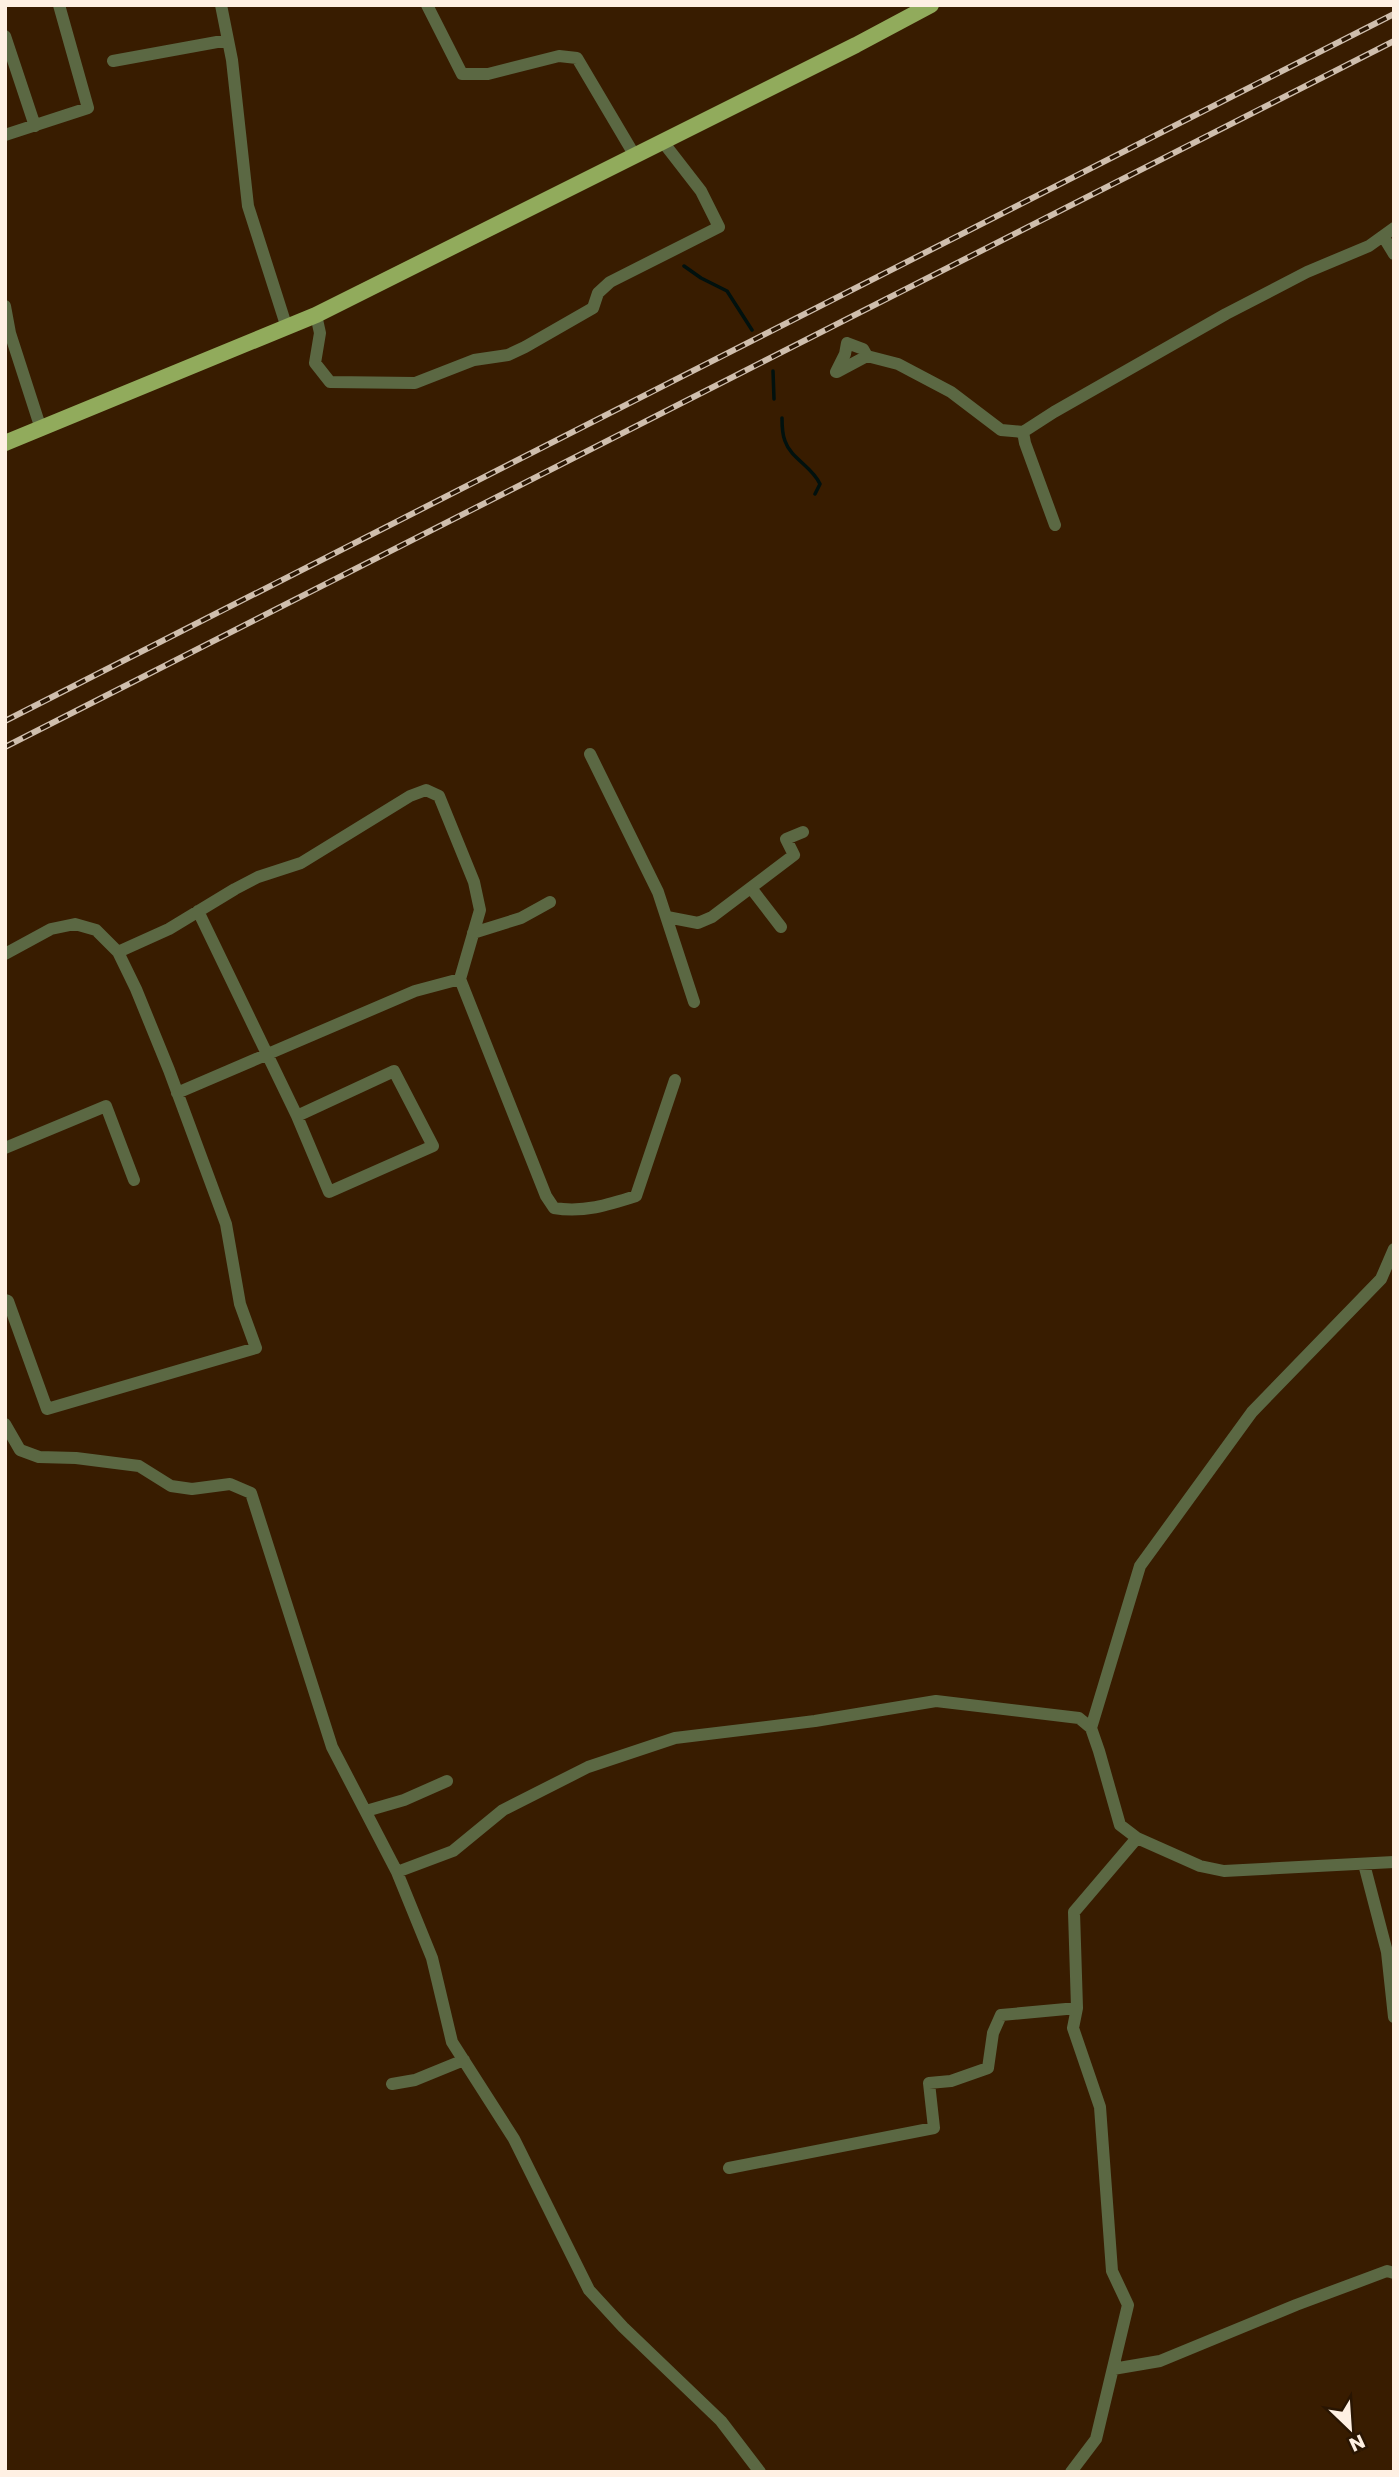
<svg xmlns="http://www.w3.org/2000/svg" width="1399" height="2477" viewBox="0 0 1399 2477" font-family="Poppins,sans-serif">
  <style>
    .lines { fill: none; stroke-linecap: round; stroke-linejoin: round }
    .stream { stroke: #01110e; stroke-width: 3.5 }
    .minor { stroke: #5b6843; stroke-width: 12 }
    .major { stroke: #91ab5c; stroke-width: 16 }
    .rail-casing { stroke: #cfbead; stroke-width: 6 }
    .rail { stroke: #291502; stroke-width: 3.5; stroke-dasharray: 10; stroke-linecap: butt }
  </style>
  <rect width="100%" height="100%" fill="#381c00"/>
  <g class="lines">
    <path class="stream" d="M684,266L701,278L727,291L752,330
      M773,371L774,399
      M782,418C782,425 782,434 785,441C791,459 812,466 820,484L815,494"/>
    <path class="minor" d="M221,5L232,60L248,206L287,328
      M427,5L462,74H488L559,56L577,58L635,156
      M5,36L35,126
      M113,61L228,40
      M5,135L88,108L59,5
      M1383,236L1394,254
      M5,306L10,333L41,429
      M316,315L320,333L315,363L330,382L415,383L474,360L508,355L525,347L593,308L598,293L610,282L719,227L701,191L663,142
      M836,372L845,354L847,343L863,349L867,356L898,364L951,392L1001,430L1023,432
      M837,372L867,356
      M1055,525L1025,443L1023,432L1054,412L1226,314L1307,272L1369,246L1394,228
      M590,754L658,892L694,1002
      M751,888L781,927
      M198,911L297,1116L329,1192L433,1146L394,1071L297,1116
      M667,917L698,923L712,917L794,855L786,839L803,832
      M473,933L521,918L550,902
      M118,952L169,929L235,889L258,877L301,863L410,796L426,790L439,796L474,882L480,910L460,979L546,1196L554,1208C583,1213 608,1205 636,1196L675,1080
      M5,954L51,929L75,924L96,930L118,952L136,989L169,1070L226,1224L240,1304L256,1348L47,1409L8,1301L5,1300
      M177,1093L415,991L460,979
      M5,1148L106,1106L134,1180
      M5,1424L20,1450L39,1457L76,1458L139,1466L171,1486L192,1489L230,1484L251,1493L332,1747L397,1872L432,1958L452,2042L514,2139L589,2290L623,2327L721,2421L760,2472
      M1091,1728L1140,1566L1252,1412L1381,1279L1394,1249
      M366,1811L404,1800L447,1781
      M1364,1864L1387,1952L1394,2017
      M397,1872L453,1851L503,1810L588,1767L675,1738L815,1721L936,1701L1079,1718L1091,1728L1099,1751L1120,1825L1137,1838L1200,1866L1224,1871L1394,1862
      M392,2084L415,2080L464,2060
      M729,2168L934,2128L929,2083L951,2081L988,2068L993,2033L1001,2015L1077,2008
      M1113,2369L1160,2361L1296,2305L1387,2271L1394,2273
      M1071,2472L1096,2439L1128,2305L1112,2271L1100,2107L1073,2028L1077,2008L1074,1912L1137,1838"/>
    <path class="major" d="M5,443L316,315L856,45L931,5"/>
    <defs>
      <path id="rail" d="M5,721L1394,14
        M5,747L1394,41"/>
    </defs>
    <use href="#rail" class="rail-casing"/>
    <use href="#rail" class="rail"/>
  </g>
  <rect width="1399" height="2477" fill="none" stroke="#fef0e3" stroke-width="14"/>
  <g transform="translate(1350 2428) rotate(155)" stroke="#291502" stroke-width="5" paint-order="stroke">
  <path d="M0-5L12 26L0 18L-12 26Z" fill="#fef0e3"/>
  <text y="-10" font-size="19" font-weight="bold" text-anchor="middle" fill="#fef0e3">N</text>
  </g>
</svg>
